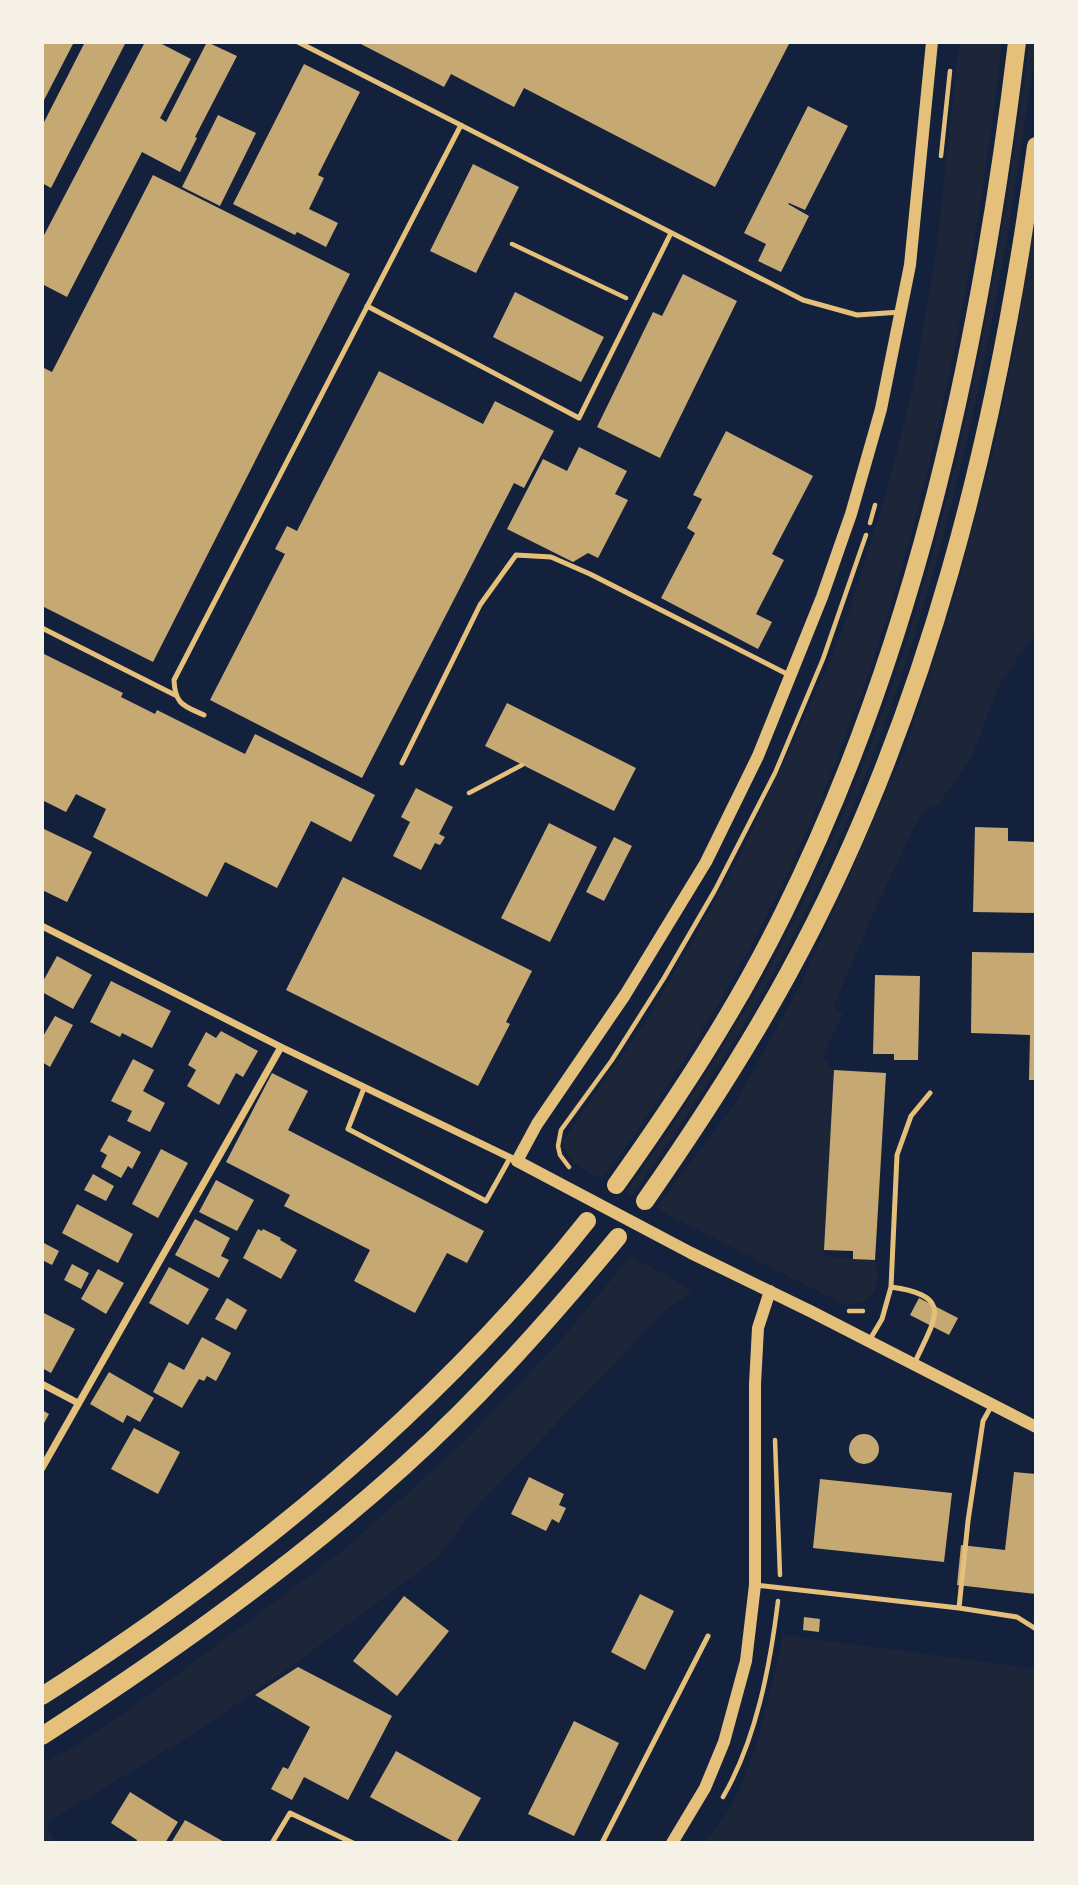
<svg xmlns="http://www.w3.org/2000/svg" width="1078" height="1885" viewBox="0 0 1078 1885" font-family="'PT Sans',sans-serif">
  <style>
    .green { fill: #1d2539 }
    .building { fill: #c6a872 }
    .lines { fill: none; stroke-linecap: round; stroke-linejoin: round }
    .path { stroke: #e5c07b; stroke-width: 4.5 }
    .service { stroke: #e5c07b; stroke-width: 5 }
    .minor { stroke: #e5c07b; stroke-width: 7 }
    .tertiary { stroke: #e5c07b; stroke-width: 12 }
    .trunk { stroke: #e5c07b; stroke-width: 18 }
  </style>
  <rect width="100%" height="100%" fill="#14213d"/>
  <path class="green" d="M959,42H1002C969,327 910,615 786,876C736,982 672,1085 602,1179C584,1171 566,1163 563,1141L646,1021L691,944L742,851L824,675L846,620L884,502L913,387L936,254Z
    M1029,42H1036C998,330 944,610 823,876C771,989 703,1094 632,1196L626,1192C681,1114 733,1035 778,951C928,671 988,353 1029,42Z
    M1036,205V631L998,687L972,757L938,805L922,811L879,901L833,1008L843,1013L822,1058L834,1070L824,1256L875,1260C883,1287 873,1306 842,1304L656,1208L736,1102L801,984L904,752L955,595L993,451L1014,352Z
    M631,1256L693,1291L669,1307L476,1507L437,1558L296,1663L193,1734L46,1823L56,1843H42V1763L77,1746L167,1682L344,1550L462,1444L561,1340Z
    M783,1635L1036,1669V1843H704C712,1832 723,1820 730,1808C759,1754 770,1694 783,1635Z"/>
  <path class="building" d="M42,42H74L42,104Z
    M85,42H126L51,188L42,183V126Z
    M145,42H158L191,59L160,118L166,122L207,42L237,56L195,137L197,138L180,172L142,152L67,297L42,284V239Z
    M357,42H790L715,187L524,88L514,107L451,74L444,87Z
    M304,64L360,92L318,175L324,178L309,209L338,223L326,247L297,232L295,235L233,204Z
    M808,106L848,126L805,210L789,203L788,204L809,216L781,272L758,261L766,244L744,233Z
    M218,115L256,133L220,206L182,187Z
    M473,164L519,187L476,273L430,251Z
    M153,175L350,274L153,662L42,606V367L52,372Z
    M683,274L737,301L660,458L597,427L653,312L662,316Z
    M515,292L604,337L581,382L493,337Z
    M379,371L483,424L495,401L554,431L524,488L514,483L362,778L210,700L285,554L275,549L287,526L297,531Z
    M726,431L813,476L772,554L784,560L756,614L772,622L758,649L661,598L695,533L687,528L702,499L693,495Z
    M579,447L627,471L615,494L628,500L598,558L588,553L573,562L507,529L543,459L567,471Z
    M42,653L123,693L121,697L155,714L157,710L245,754L255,734L375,795L351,842L311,821L277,888L225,862L207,897L93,837L106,809L76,794L66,812L42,800Z
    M507,703L636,768L614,811L485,746Z
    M416,788L453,807L439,834L445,837L440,845L435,843L421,870L393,856L410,822L401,817Z
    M549,823L597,847L550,942L501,918Z
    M975,827L1008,828V841L1036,842V913L973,912Z
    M42,828L92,852L67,902L42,890Z
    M614,837L632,846L604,901L586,892Z
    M343,877L532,971L506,1022L510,1024L478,1086L286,990Z
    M972,952L1036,953V1080H1029L1030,1035L971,1033Z
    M57,956L92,975L73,1009L42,992V983Z
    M875,975L920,976L918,1060H894V1054H873Z
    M111,981L171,1011L152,1048L122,1033L120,1037L90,1022Z
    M55,1016L73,1025L50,1067L42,1062V1038Z
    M221,1031L258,1051L243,1077L236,1073L219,1105L187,1086L196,1070L188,1065L206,1032L216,1038Z
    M133,1059L154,1070L143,1091L165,1103L150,1132L127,1121L132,1111L111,1101Z
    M834,1070L886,1073L875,1260L853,1259V1251L824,1250Z
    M272,1073L308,1091L288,1130L484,1231L467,1263L447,1253L415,1313L354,1281L370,1250L284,1206L290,1195L226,1162Z
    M109,1135L141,1152L132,1169L128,1166L121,1178L101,1167L107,1155L100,1151Z
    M161,1149L188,1163L158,1218L132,1204Z
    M93,1174L114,1186L106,1201L84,1190Z
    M216,1180L254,1200L237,1231L199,1212Z
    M77,1204L133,1234L118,1263L62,1233Z
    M195,1219L230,1238L221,1256L229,1260L219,1278L175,1255Z
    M258,1229L262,1231L263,1229L281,1238L280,1240L297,1250L281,1279L243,1258Z
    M42,1242L59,1251L52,1265L42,1260Z
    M72,1264L89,1273L81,1289L64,1280Z
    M169,1267L209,1289L188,1325L149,1303Z
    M98,1269L124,1283L106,1314L81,1299Z
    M227,1298L247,1310L236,1330L215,1319Z
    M919,1298L958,1318L949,1335L910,1315Z
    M42,1312L75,1329L51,1373L42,1368Z
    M202,1337L231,1353L216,1381L207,1376L204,1381L199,1379L182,1408L153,1392L169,1362L184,1370Z
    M109,1372L154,1398L140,1422L127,1415L123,1423L90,1404Z
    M42,1410L49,1414L42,1427Z
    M134,1428L180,1452L158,1494L111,1469Z
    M849 1449a15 15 0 1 1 30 0a15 15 0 1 1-30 0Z
    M1014,1472L1036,1474V1594L957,1585L961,1545L1005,1550Z
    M529,1477L564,1494L559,1505L566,1508L559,1523L552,1519L546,1531L511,1514Z
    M820,1479L952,1493L944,1562L813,1548Z
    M640,1594L674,1611L645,1670L611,1652Z
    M404,1596L449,1631L397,1696L353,1661Z
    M804,1617L820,1619L819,1632L803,1630Z
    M298,1667L392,1716L348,1800L304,1777L292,1800L271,1789L283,1767L288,1769L310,1727L255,1695Z
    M574,1721L619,1743L574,1836L528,1814Z
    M396,1751L481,1798L456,1843L370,1797Z
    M130,1792L178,1822L165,1843H136L137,1840L111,1823Z
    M185,1820L226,1843H171Z"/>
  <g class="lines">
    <path class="path" d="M941,156L950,71
      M512,244L626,298
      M870,523L875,505
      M469,793L522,765
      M569,1167L560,1155L558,1146L561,1130L612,1060L664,978L715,890L775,773L823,659L866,535
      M849,1311H863
      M775,1440L780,1575
      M723,1797C756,1740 770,1667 778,1601"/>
    <path class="service" d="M298,42L803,300L857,315L901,312
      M367,306L579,418L671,233
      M42,628L175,695
      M204,715C184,706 175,705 174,680L461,125
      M402,763L480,605L516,555L551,557L590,574L789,675
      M364,1088L348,1129L486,1201L510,1158
      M891,1287C955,1296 935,1318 915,1362
      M869,1341L882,1319L891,1287L897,1155L911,1116L930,1093
      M755,1585L959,1608L1017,1617L1036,1629
      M959,1608L968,1521L983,1421L992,1405
      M272,1843L290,1813L353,1843
      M602,1843L708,1636"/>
    <path class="minor" d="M42,926L281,1047L517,1161
      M42,1384L78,1403
      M42,1468L281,1047"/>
    <path class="tertiary" d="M932,42L910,265L881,409L851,514L822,597L758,756L706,862L625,995L537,1124L517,1161L691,1253L812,1312L1036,1427
      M672,1843L705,1788L724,1742L746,1661L755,1585V1384L758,1328L770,1291"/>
    <path class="trunk" d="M616,1185C678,1098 737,1008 784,912C918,641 981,341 1017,42
      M645,1201C696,1128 745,1053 788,974C927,720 998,431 1036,146
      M42,1696C247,1566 435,1412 587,1221
      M42,1736C168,1655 292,1567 404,1466C482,1396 551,1318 618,1237"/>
  </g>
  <rect width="1078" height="1885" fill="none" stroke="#f6f1e7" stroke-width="88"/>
</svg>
